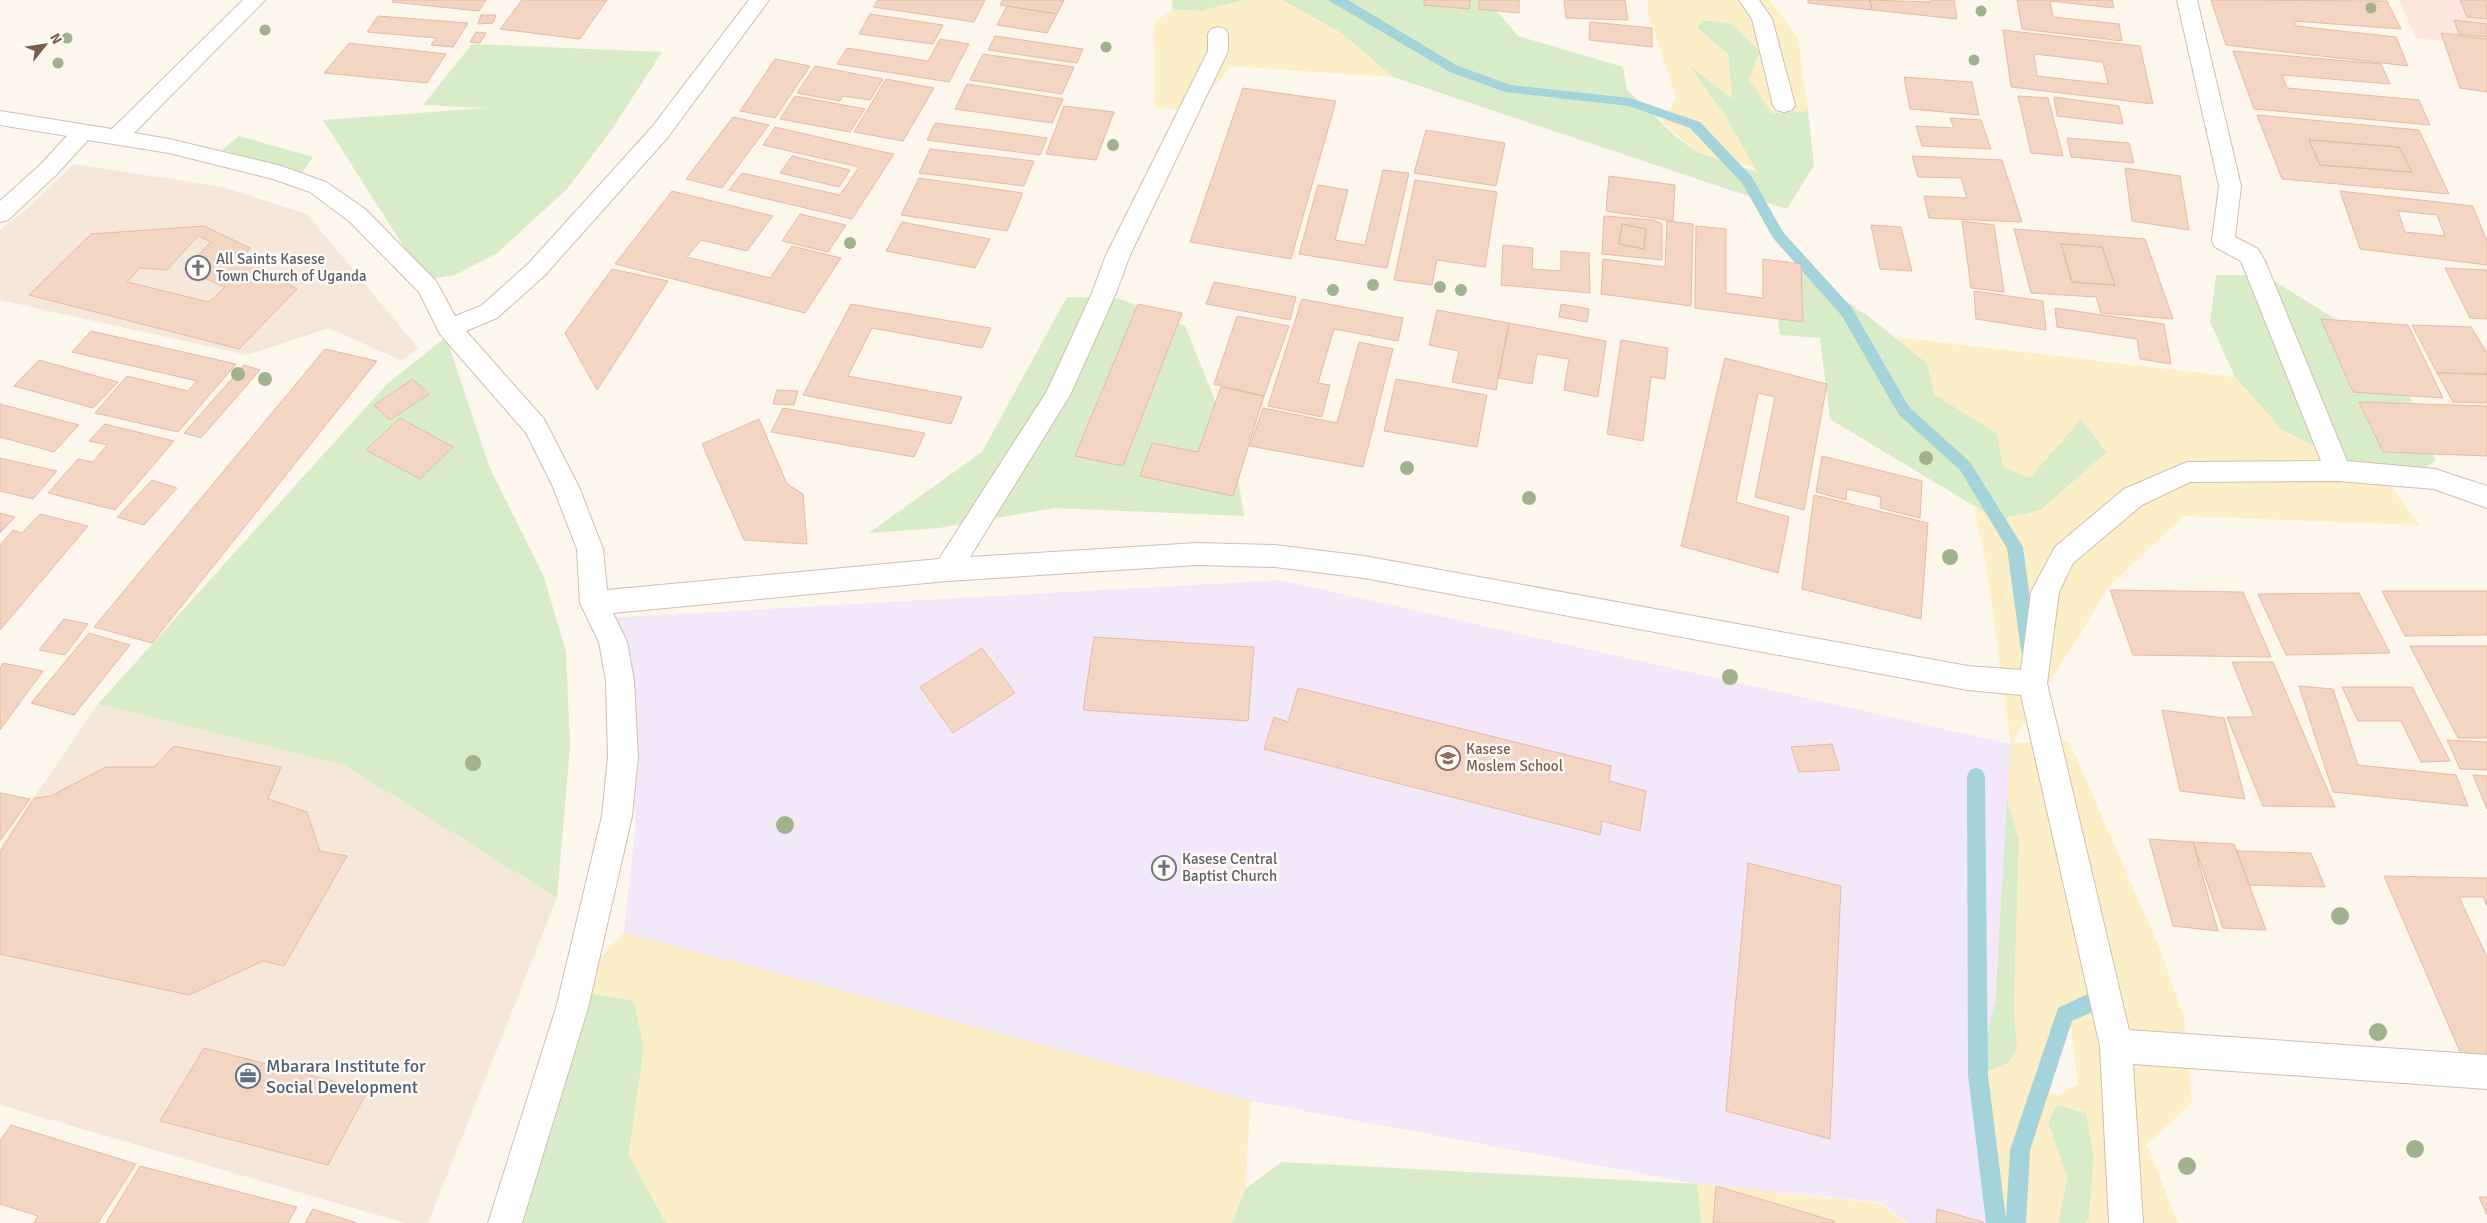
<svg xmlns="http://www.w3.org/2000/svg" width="2487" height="1223" viewBox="0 0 2487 1223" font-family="Signika,sans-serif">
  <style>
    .residential { fill: #f5e8da }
    .commercial { fill: #fde8e0 }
    .education { fill: #f3e8fa }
    .green { fill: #d8ecc9 }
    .sand { fill: #fcefc7; fill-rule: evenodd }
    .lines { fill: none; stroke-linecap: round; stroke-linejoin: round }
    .stream { fill: #a5d3da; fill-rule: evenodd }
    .building { fill: #f3d5c3; stroke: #e6bba3; fill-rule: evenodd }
    .minor-casing { stroke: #d1beb0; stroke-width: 2 }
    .minor { fill: #fff; fill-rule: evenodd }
    .tree { fill: #a0b28e }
    .labels { text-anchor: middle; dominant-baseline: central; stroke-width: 5; stroke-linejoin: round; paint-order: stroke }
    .worship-label { font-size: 15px; fill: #5b616d; stroke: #fffaf3; text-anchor: start }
    .education-label { font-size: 15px; fill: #785e54; stroke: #fffaf3; text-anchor: start }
    .near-service-label { font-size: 18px; fill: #4e5e75; stroke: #fffaf3; text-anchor: start }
  </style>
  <rect width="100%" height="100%" fill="#fdf6ec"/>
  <path class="residential" d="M74,164L222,187L307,214L418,348L402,361L329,328L247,355L0,300V230L29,207Z
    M98,704L346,766L557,898L428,1223H405L0,1105V847Z"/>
  <path class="commercial" d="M2399,0H2487V46L2416,38Z"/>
  <path class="education" d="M1279,580L2011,744L1986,1129L1993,1223H1907L1880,1202L1697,1184L1251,1101L624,932L636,821L627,683L608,618Z"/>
  <path class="green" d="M1172,0H1244L1201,11L1173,10Z
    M1282,0H1495L1497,11L1518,36L1623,67L1627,90L1676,137L1697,152L1757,172L1724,114L1687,63L1731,98L1728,54L1697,28L1702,20L1730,23L1760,51L1772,113L1808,111L1814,165L1787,209L1393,77L1341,33Z
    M472,44L662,52L612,129L567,189L497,253L455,275L425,280L323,120L487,108L423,105Z
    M239,136L313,157L302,173L222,150Z
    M1787,260L1869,317L1927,363L1935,395L1997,433L2059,443L2081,419L2107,452L2041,510L1998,520L1974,506L1830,419L1820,338L1780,335L1772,281Z
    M2216,275H2264L2345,325L2396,363L2436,461L2391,486L2282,430L2235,377L2210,322Z
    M1067,297L1118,298L1185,326L1233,445L1244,516L1054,508L939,528L869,533L982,452Z
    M446,337L489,466L544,577L566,652L570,747L557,898L346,766L98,704L386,385Z
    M2007,799L2019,839L2014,1009L2018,1050L2008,1063L1978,1075L1995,1002Z
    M572,989L634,1001L644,1047L629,1155L666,1223H491Z
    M2056,1105L2086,1113L2094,1157L2089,1220L2086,1223H2058L2067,1178L2048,1122Z
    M1282,1162L1697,1184L1702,1223H1232L1245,1189Z"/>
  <path class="sand" d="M1244,0H1282L1341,33L1393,77L1231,66L1195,110L1155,108L1154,22L1173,10L1201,11Z
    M1648,0H1769L1798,37L1808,111L1772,113L1749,80L1760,50L1730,23L1703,20L1697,28L1728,54L1732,98L1689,65L1724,114L1755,168L1697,152L1663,123L1676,97L1648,14Z
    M1895,337L2235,377L2282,430L2391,486L2420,525L2184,516L2110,585L2012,743L2069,741L2157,942L2184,1017L2192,1103L2147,1144L2178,1223H2086L2089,1219L2094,1157L2086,1113L2057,1105L2048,1122L2067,1178L2058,1223H1996L1978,1075L2008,1063L2017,1050L2014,1009L2019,839L2007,799L2011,744L1986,564L1974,506L1998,520L2041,510L2107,452L2081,419L2030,478L2003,467L1997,433L1935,395L1927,363ZM2071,1027L2078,1084L2058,1096L2039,1092L2060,1030Z
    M624,932L1251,1101L1245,1189L1232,1223H666L629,1155L644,1047L634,1001L572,989Z
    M1697,1184L1880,1203L1905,1223H1702Z"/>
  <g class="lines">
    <path class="stream" d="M1328,0H1348L1458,66L1511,85L1630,98L1700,122L1752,177L1783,232L1852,308L1909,407L1970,462L2023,547L2037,651L2035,656L2029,658L2023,656L2021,651L2007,548L1960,470L1899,415L1842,316L1773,238L1742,183L1690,128L1629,106L1505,92L1450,72Z
      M1976,768L1982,770L1985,776L1988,1075L2006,1219L2010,1150L2058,1008L2094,991L2101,994L2104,1001L2101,1008L2072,1021L2030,1150L2026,1223H1986L1968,1075L1967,776L1970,770Z"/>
  </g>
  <path class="building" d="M393,0H486L479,11L392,2Z
    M522,0H607L580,39L500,29Z
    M878,0H985L974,22L873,7Z
    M1003,0H1064L1057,14L1000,5Z
    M1424,0H1470L1469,9L1424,5Z
    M1479,0H1519V13L1479,9Z
    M1564,0H1625L1628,20L1566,18Z
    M1808,0H1870L1872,10L1808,3Z
    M1870,0L1930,2V0H1954L1957,19L1872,10Z
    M2017,0H2112L2114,8L2050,1L2053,17L2119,24L2122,41L2022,29Z
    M2211,0L2387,1L2401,29L2294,21L2296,26L2396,37L2408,66L2226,45Z
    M2460,0H2486L2487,19L2467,17Z
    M1007,6L1057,14L1047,33L997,25Z
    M870,14L943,25L933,44L859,34Z
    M481,15H496L493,23L478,24Z
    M378,16L468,23L453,47L431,45L436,38L367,32Z
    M2454,20L2487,24V37L2459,34Z
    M1590,22L1652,28V47L1589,40Z
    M2003,30L2140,46L2153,104L2011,87ZM2034,54L2103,62L2108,84L2037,76Z
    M476,32L486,33L480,43L470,42Z
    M2441,33L2487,39V92L2460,88Z
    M995,36L1083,49L1077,63L988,50Z
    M940,39L969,44L949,82L837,64L847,48L928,61Z
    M349,43L446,54L427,83L324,73Z
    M2233,51L2381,64L2390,84L2282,75L2287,88L2419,100L2430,125L2254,109Z
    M983,54L1074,67L1062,94L970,80Z
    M775,59L810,66L775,118L740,111Z
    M815,66L883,79L870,100L843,96L840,101L797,93Z
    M1904,77L1972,82L1979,115L1910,109Z
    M886,79L934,88L903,141L854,132Z
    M967,84L1063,99L1052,123L955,109Z
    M1243,88L1336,101L1291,259L1190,242Z
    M795,96L865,109L850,132L780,119Z
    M2018,96L2048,98L2063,156L2031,153Z
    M2054,97L2119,106L2123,124L2057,116Z
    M1064,106L1114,112L1096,160L1046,154Z
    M2257,115L2419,130L2449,194L2282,179ZM2309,140L2399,147L2412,172L2320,165Z
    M733,117L769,125L722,188L686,179Z
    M1950,118L1981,120L1991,149L1922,146L1916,126L1954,128Z
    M935,123L998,131L1047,138L1040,155L927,140Z
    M775,127L879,151L894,154L852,219L729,190L742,173L840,195L859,167L763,145Z
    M1426,130L1505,143L1496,186L1414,173Z
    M2067,138L2129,143L2134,163L2071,157Z
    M2309,140L2399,147L2412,172L2320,165Z
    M930,149L1034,161L1024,186L919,173Z
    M792,156L850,170L839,187L780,173Z
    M1912,156L2002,160L2022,222L1929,218L1924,196L1967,198L1961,178L1918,177Z
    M2125,168L2180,176L2189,230L2132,221Z
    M1383,170L1409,173L1387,268L1299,254L1318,185L1348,190L1335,240L1365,245Z
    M1609,176L1675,185L1673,221L1606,211Z
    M919,178L1023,193L1007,231L901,215Z
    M1415,180L1497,192L1485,267L1437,260L1432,285L1394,280Z
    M672,191L773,216L747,251L701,240L687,257L770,278L792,246L841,258L805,313L615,264Z
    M2340,191L2473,206L2487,242V265L2360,249ZM2398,211L2437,215L2445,236L2405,232Z
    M800,214L846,225L828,252L782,241Z
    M1604,216L1654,220L1662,224V260L1602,254ZM1622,224L1646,229L1644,249L1619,244Z
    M1667,221L1693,224L1691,306L1601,294L1603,259L1665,267Z
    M1962,221L1994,225L2004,292L1971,288Z
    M902,222L990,239L975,268L886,251Z
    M1622,224L1646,229L1644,249L1619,244Z
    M1871,225L1901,227L1912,271L1880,269Z
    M204,226L250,248L243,258L297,289L239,349L29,295L91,234ZM198,236L211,242L184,269L225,287L209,302L127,282L140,268L167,270Z
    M1696,226L1726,229V293L1763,298V259L1801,264L1803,322L1695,308Z
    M2014,229L2145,239L2173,319L2101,313L2096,297L2031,293ZM2061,244L2102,247L2115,285L2072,282Z
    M2061,244L2102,247L2115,285L2072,282Z
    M1503,245L1533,248L1532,269L1561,271V251L1589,253L1590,293L1501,285Z
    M2445,268L2487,270V319L2470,318Z
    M612,269L668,281L597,390L565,333Z
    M1214,282L1296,297L1290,320L1206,304Z
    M1974,291L2043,301L2046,330L1976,319Z
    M1302,299L1403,318L1398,341L1334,329L1318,383L1330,385L1322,417L1268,406Z
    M851,304L991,328L982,348L872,328L848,376L962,397L951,424L803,395Z
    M1138,304L1182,313L1123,466L1075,456Z
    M1561,304L1589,309L1587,322L1559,317Z
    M2055,308L2164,324L2171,364L2140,359L2137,339L2057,327Z
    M1437,310L1509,323L1496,390L1452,382L1459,351L1429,345Z
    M1237,316L1289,326L1264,396L1214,384Z
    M2321,319L2408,325L2443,398L2353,392Z
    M1509,323L1606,341L1598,397L1564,390L1569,359L1537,354L1532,384L1498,378Z
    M2412,325L2471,327L2487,353V374L2437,373Z
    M91,331L236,364L178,432L95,413L127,376L188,391L197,381L72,352Z
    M1621,340L1668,348L1665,379L1651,377L1643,441L1607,434Z
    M1359,342L1393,349L1363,467L1250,446L1263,408L1337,423Z
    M325,349L377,361L152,643L94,627Z
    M1725,358L1827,384L1804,510L1755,497L1775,397L1758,393L1736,502L1789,517L1778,573L1681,546Z
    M39,360L118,382L93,408L14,386Z
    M244,365L260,370L201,438L184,433Z
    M2437,373L2487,374V403L2453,402Z
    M413,379L429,394L390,420L374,405Z
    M1396,379L1487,395L1477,447L1384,431Z
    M1221,387L1264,396L1233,496L1140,476L1152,443L1198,452Z
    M777,390L798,391L794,405L773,404Z
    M2359,402L2487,406V456L2383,452Z
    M0,404L79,425L54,452L0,437Z
    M783,408L925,433L914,457L771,432Z
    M400,418L453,447L420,479L366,450Z
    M759,419L787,484L803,494L807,544L744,540L702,444Z
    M105,424L174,441L115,510L48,493L78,459L93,462L107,445L89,441Z
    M1822,456L1922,481L1920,518L1880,508L1881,497L1847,489L1846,500L1816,492Z
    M0,458L57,471L33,499L0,491Z
    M152,480L177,488L144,525L117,517Z
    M1814,495L1928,523L1921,619L1802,589Z
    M0,513L15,517L0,533Z
    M40,514L88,526L0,630V545L13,530L22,533Z
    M2110,590L2243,592L2271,657L2133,655Z
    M2382,591H2487V635L2405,636Z
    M2359,593L2390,653L2286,655L2258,594Z
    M64,619L88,624L65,655L39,650Z
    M89,633L130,645L74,715L31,703Z
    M1094,637L1254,647L1248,721L1083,710Z
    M2410,646H2487V738H2458Z
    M982,648L1015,693L953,733L920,687Z
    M2232,662H2273L2335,807L2263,806L2227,717H2254Z
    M3,663L43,671L0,730V668Z
    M2299,686L2333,689L2358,765L2456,775L2468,806L2333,792Z
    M2342,687H2412L2450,761L2421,762L2401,721H2358Z
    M1298,688L1611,766L1609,781L1646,791L1640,831L1602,821L1600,835L1264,749L1274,717L1288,722Z
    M2162,710L2224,718L2245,799L2180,791Z
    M2447,740L2487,742V770L2460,769Z
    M1832,744L1840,770L1799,772L1791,747Z
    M174,746L281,767L268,799L307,812L320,851L347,856L284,966L263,961L189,995L0,954V852L34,798L51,796L106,767H154Z
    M2473,775L2487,776V809Z
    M0,793L30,799L0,841Z
    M2149,839L2193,842L2218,931L2173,926Z
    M2193,842L2234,844L2266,930L2223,928Z
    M2237,851L2311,853L2325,887L2249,885Z
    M1748,863L1841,886L1830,1139L1726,1111Z
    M2384,876L2487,878V906L2483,897H2459L2487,957V1061H2464Z
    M204,1048L368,1090L328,1165L160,1121Z
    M11,1125L136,1164L98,1223H33L38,1216L0,1204V1141Z
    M140,1166L297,1207L288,1223H106Z
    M1716,1186L1834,1221V1223H1713Z
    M2479,1197H2487V1215Z
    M313,1209L357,1223H305Z
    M1937,1209L1983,1222V1223H1936Z"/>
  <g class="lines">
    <defs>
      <path id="minor" d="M243,0H265L134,133L169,139L278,165L326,182L365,209L436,281L455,316L481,306L529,263L652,127L749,0H769L668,137L545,275L497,318L466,331L544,419L579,487L603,549L607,590L939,559L1047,391L1092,293L1106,255L1208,51V34L1211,29L1218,27L1225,29L1228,34V51L1130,255L1116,293L1070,395L970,557L1197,543L1275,545L1364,556L1968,666L2021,670L2031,592L2055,547L2124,489L2187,462L2321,461L2241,261L2215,247L2212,241L2219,186L2177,0H2197L2241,186L2235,237L2258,249L2265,261L2347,461L2435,469L2487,486V508L2434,489L2338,481L2190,482L2142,505L2073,563L2059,592L2047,683L2129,1030L2487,1055V1089L2133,1064L2143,1223H2109L2100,1046L2021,695L1968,690L1364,578L1275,567L1197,565L947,581L613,613L627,642L634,681L638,757L632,816L588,1008L522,1223H488L556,1008L602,816L608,757L606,681L599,642L580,603L577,549L553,487L526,433L440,334L419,292L349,221L310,192L273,179L169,153L88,140L56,175L8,220L0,222V201L40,165L67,136L0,125V111L112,129Z
        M1739,0H1759L1772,19L1795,105L1792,110L1784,112L1776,110L1773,105L1752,19Z"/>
    </defs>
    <use href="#minor" class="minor-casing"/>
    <use href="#minor" class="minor"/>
  </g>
  <g class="tree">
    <circle cx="2371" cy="8" r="5.5"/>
    <circle cx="1981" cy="11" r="5.5"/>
    <circle cx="265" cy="30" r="5.5"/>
    <circle cx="67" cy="38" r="5.5"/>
    <circle cx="1106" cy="47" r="5.5"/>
    <circle cx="1974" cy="60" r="5.5"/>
    <circle cx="58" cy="63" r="5.5"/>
    <circle cx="1113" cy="145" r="6"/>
    <circle cx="850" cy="243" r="6"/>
    <circle cx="1373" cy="285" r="6"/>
    <circle cx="1440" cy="287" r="6"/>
    <circle cx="1333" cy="290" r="6"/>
    <circle cx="1461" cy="290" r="6"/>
    <circle cx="238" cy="374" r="7"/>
    <circle cx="265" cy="379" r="7"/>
    <circle cx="1926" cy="458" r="7"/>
    <circle cx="1407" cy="468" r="7"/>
    <circle cx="1529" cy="498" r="7"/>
    <circle cx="1950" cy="557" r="8"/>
    <circle cx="1730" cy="677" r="8"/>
    <circle cx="473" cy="763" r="8"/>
    <circle cx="785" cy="825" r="9"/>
    <circle cx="2340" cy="916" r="9"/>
    <circle cx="2378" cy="1032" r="9"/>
    <circle cx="2415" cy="1149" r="9"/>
    <circle cx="2187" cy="1166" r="9"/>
  </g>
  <defs>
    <symbol id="church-ring" viewBox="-11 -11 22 22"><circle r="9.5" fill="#fffaf3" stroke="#6b7280" stroke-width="1.5"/><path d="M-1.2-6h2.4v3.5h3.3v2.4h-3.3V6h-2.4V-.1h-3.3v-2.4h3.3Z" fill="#6b7280"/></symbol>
    <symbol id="school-ring" viewBox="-11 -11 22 22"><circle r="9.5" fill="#fffaf3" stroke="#8d6e63" stroke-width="1.5"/><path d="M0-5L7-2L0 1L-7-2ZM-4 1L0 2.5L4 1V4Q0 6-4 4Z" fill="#8d6e63"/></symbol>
    <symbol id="office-ring" viewBox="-11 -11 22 22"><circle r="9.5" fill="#fffaf3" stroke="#5c6f8a" stroke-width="1.5"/><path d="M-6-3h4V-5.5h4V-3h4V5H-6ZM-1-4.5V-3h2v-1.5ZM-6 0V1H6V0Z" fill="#5c6f8a"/></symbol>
  </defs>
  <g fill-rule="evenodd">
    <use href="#church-ring" x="184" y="254" width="28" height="28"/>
    <use href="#school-ring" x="1434" y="744" width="28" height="28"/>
    <use href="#church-ring" x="1150" y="854" width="28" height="28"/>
    <use href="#office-ring" x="234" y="1062" width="28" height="28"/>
  </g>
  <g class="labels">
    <g class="worship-label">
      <text x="216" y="259">All Saints Kasese<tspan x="216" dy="17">Town Church of Uganda</tspan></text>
      <text x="1182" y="859">Kasese Central<tspan x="1182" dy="17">Baptist Church</tspan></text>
    </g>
    <g class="education-label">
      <text x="1466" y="749">Kasese<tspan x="1466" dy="17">Moslem School</tspan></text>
    </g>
    <g class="near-service-label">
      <text x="266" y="1066">Mbarara Institute for<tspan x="266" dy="21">Social Development</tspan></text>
    </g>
  </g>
  <g transform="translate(45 45) rotate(60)" stroke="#fffaf3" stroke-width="4" paint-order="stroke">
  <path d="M0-4L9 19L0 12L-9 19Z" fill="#7a5c4d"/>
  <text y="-8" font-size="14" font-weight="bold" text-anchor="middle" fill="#7a5c4d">N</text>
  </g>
</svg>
